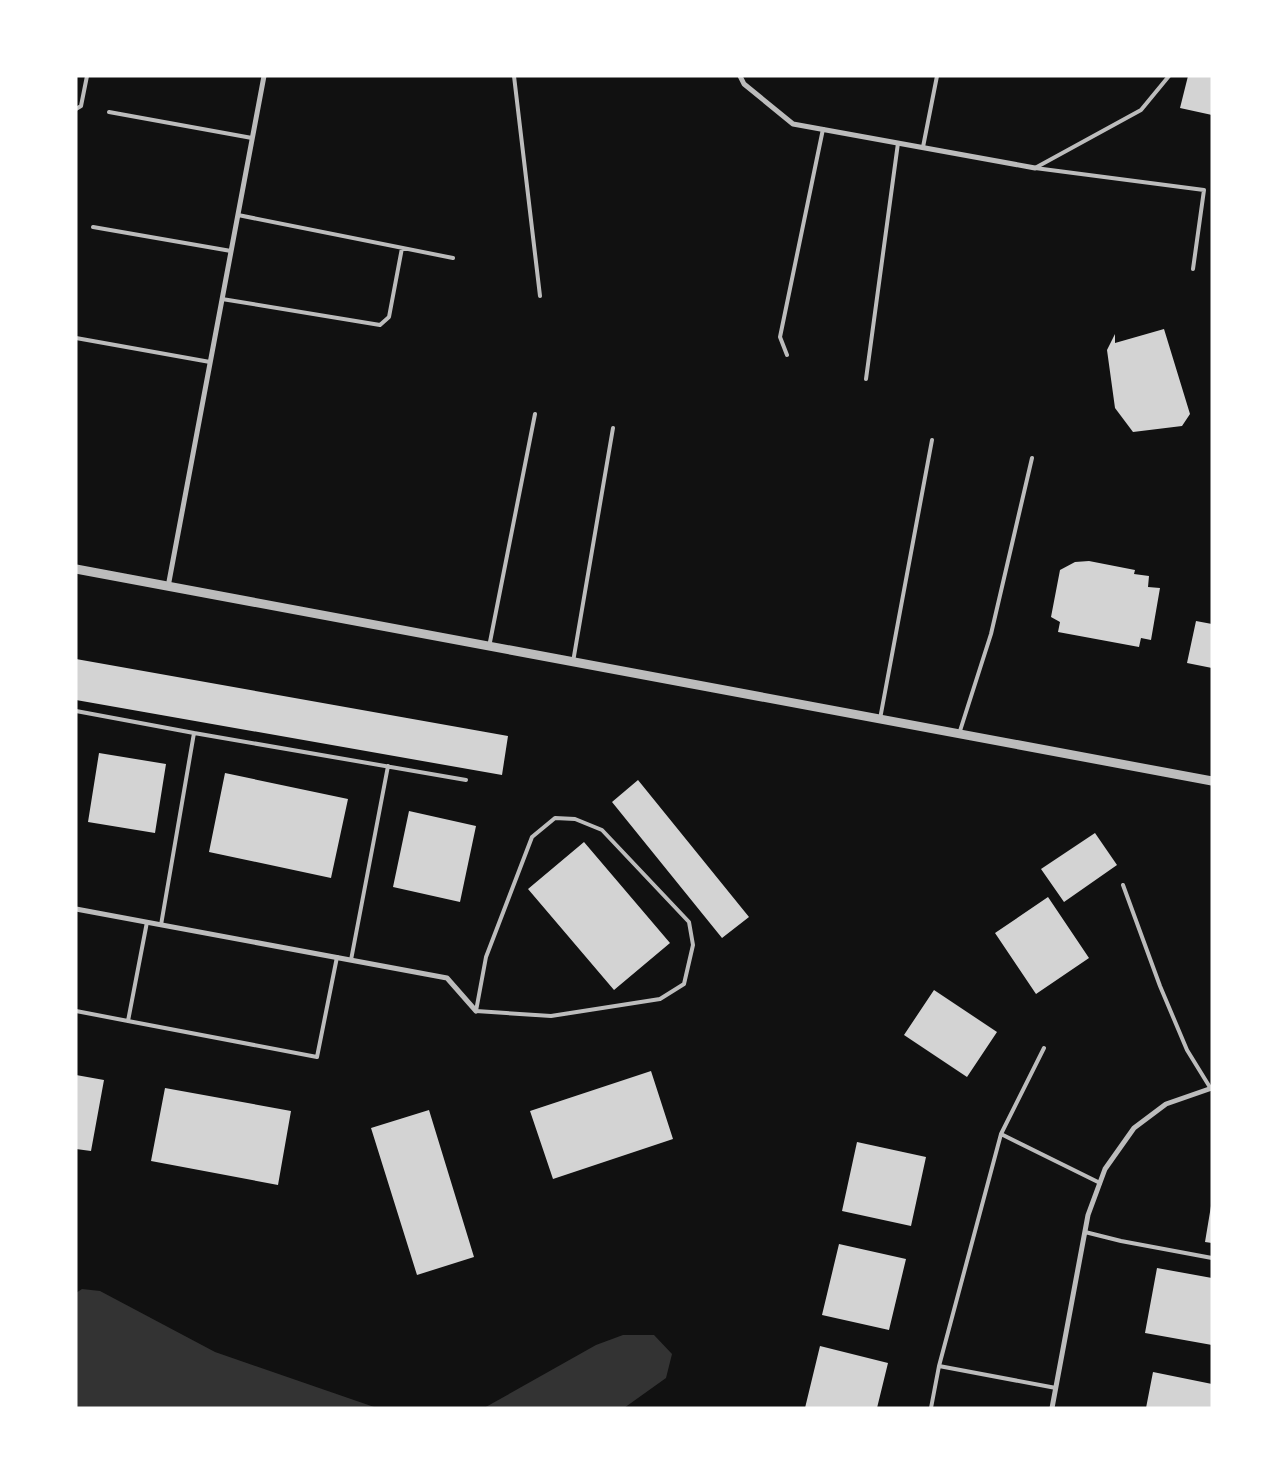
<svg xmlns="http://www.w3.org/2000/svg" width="1288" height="1484" viewBox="0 0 1288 1484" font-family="Inter,sans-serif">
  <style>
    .water { fill: #333 }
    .building { fill: #d3d3d3 }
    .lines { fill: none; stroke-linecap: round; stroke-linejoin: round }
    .service { stroke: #bcbcbc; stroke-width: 4 }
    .minor { stroke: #bcbcbc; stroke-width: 5 }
    .tertiary { stroke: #bcbcbc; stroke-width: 9 }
  </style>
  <rect width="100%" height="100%" fill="#111"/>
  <path class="water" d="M82,1289L100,1291L215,1352L377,1408H76V1293Z
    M623,1335H654L672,1354L666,1378L624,1408H484L596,1345Z"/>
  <path class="building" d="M1188,76H1212V115L1180,108Z
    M1164,329L1190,414L1182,426L1133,432L1115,408L1107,350L1115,334V343Z
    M1089,561L1135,570L1134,574L1149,576L1148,587L1160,588L1151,640L1141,638L1139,647L1058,632L1060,622L1051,617L1060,570L1075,562Z
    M1196,621L1212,624V668L1187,663Z
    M76,659L508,736L502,775L76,700Z
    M99,753L166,764L155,833L88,822Z
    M225,773L348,799L331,878L209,852Z
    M638,780L749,917L722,938L612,802Z
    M409,811L476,826L460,902L393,887Z
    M1095,833L1117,865L1064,902L1041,869Z
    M584,842L670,943L614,990L528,889Z
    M1048,897L1089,958L1036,994L995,933Z
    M934,990L997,1032L967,1077L904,1035Z
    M651,1071L673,1139L553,1179L530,1111Z
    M76,1075L104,1080L91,1151L76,1149Z
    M165,1088L291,1111L278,1185L151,1161Z
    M429,1110L474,1257L417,1275L371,1128Z
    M857,1142L926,1157L911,1226L842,1211Z
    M1211,1206H1212V1243L1205,1242Z
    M839,1244L906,1259L889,1330L822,1315Z
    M1157,1268L1212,1278V1345L1145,1333Z
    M820,1346L888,1363L877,1408H805Z
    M1153,1372L1212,1384V1408H1146Z"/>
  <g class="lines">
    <path class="service" d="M514,76L540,296
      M76,109L81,106L87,76
      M109,112L252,138
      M923,147L937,76
      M1035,168L1204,190L1193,269
      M1035,168L1141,110L1169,76
      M238,215L453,258
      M93,227L231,251
      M222,299L380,325L389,317L402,248
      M76,338L210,362
      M787,355L780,337L823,129
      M866,379L898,143
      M489,647L535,414
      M573,662L613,428
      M76,711L194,733L161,925
      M880,719L932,440
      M194,733L466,780
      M959,734L991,634L1032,458
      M555,818L575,819L602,830L689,922L693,945L684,984L660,999L551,1016L476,1011L486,957L532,837Z
      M1123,885L1160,986L1187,1050L1211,1089
      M147,922L128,1021L317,1057L337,957
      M351,960L388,766
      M76,1011L128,1021
      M1001,1134L1100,1183
      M1085,1232L1121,1241L1212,1258
      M939,1366L1056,1388
      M931,1408L939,1366L1001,1134L1044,1048"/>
    <path class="minor" d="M740,76L744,84L793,124L1035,168
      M168,587L264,76
      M76,909L447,978L476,1011
      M1052,1408L1088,1215L1105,1169L1134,1128L1166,1104L1212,1088"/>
    <path class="tertiary" d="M76,569L1212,781"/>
  </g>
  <rect width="1288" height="1484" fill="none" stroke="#ffffff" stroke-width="155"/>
</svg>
